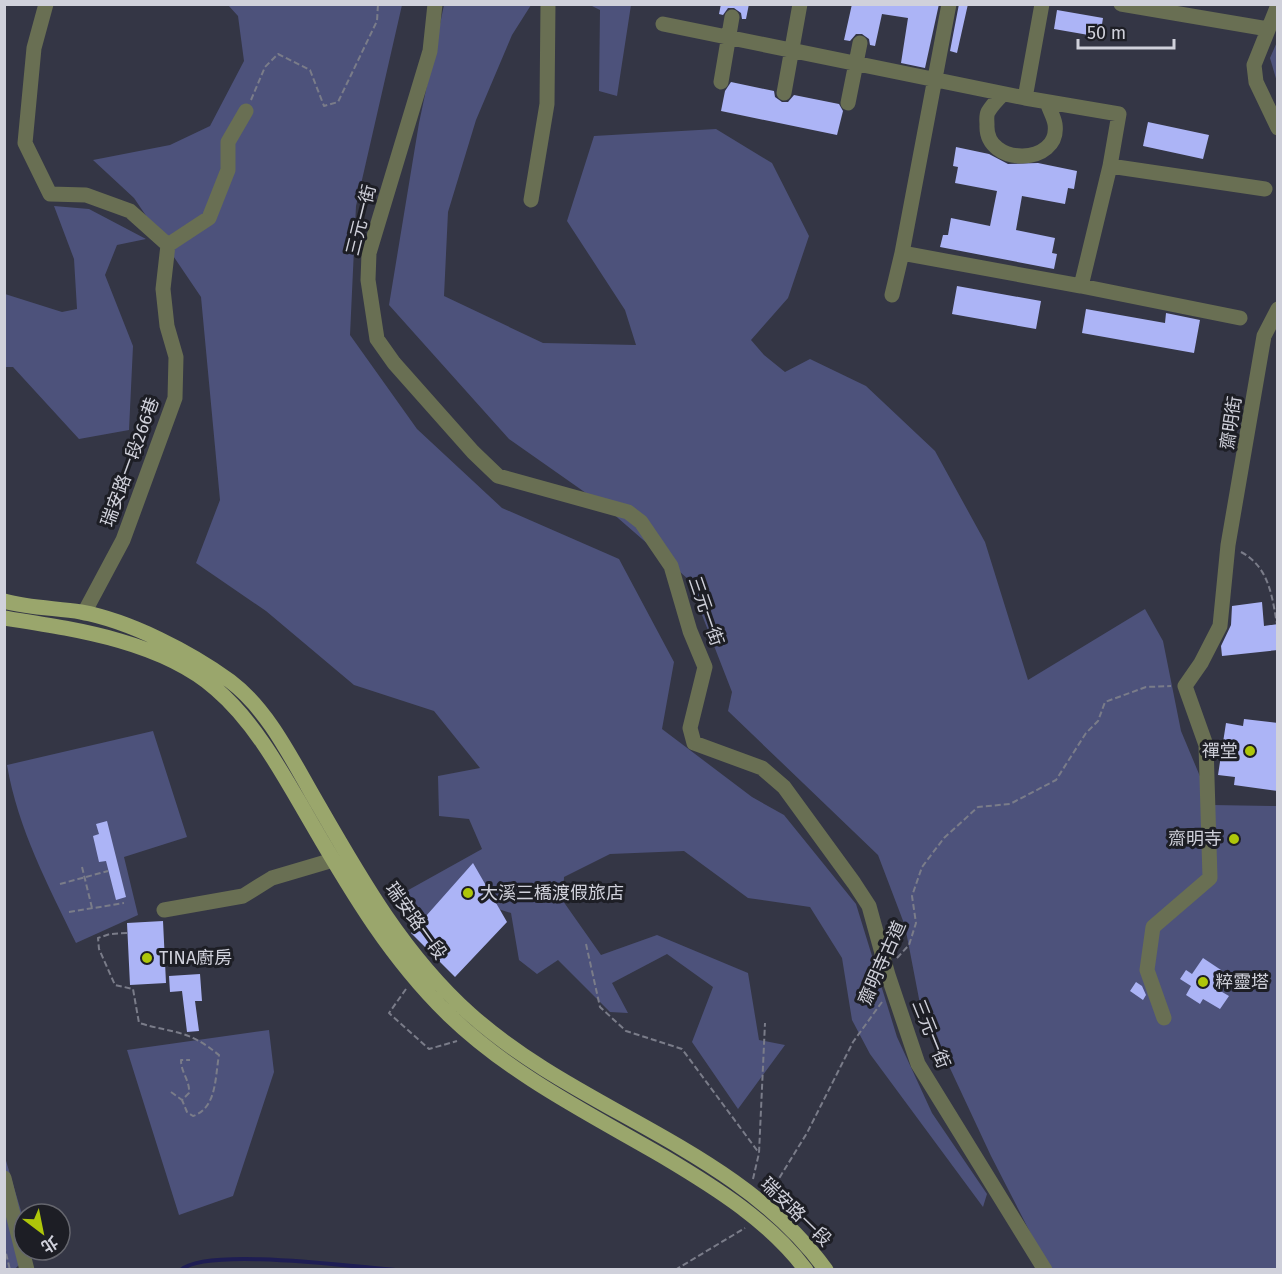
<svg xmlns="http://www.w3.org/2000/svg" width="1282" height="1274" viewBox="0 0 1282 1274" font-family="'Fira Sans','Noto Sans TC',sans-serif">
  <style>
    .green { fill: #4d527b }
    .lines { fill: none; stroke-linecap: round; stroke-linejoin: round }
    .stream { stroke: #1e1d53; stroke-width: 4 }
    .building { fill: #acb4f6 }
    .path { stroke: #7a7c89; stroke-width: 2; stroke-dasharray: 6 3; stroke-linecap: butt }
    .minor { stroke: #696f53; stroke-width: 15 }
    .major { stroke: #9aa66c; stroke-width: 15 }
    .poi-dot { fill: #aec60a; stroke: #1d1e25; stroke-width: 2 }
    .labels { text-anchor: middle; dominant-baseline: central; stroke-width: 6; stroke-linejoin: round; paint-order: stroke }
    .street-label { font-size: 18px; fill: #d0d1db; stroke: #1d1e25 }
    .poi-label { font-size: 18px; fill: #d0d1db; stroke: #1d1e25; text-anchor: start }
  </style>
  <rect width="100%" height="100%" fill="#343645"/>
  <path class="green" d="M228,5H402L356,206L350,335L417,429L502,508L619,559L674,662L662,729L752,797L784,815L856,904L897,1037L932,1113L987,1194L983,1207L870,1054L852,1020L842,958L810,907L748,898L684,851L610,854L564,877L563,901L601,955L657,935L748,973L759,1040L785,1045L738,1109L692,1042L713,987L667,954L612,983L628,1013L610,1012L558,960L537,974L519,960L511,913L495,908L446,953L403,893L482,849L469,819L439,816L438,776L480,768L434,711L354,685L266,611L196,563L220,500L201,297L134,198L93,160L170,145L210,126L244,61L238,16Z
    M444,5H531L512,35L476,120L448,212L444,296L543,343L636,345L625,310L567,221L594,136L716,129L772,163L809,236L788,298L751,340L764,355L785,372L810,359L866,386L935,451L985,542L1028,680L1145,609L1163,641L1181,731L1212,805L1277,806V1269H1049L991,1156L920,1004L905,926L878,855L728,711L732,692L688,579L603,505L509,439L389,305L419,123Z
    M590,5H631L617,96L599,91L600,10Z
    M1277,42V82L1270,58Z
    M54,206L89,209L146,239L117,245L105,275L133,346L129,430L79,439L13,367H5V294L62,312L77,309L74,259Z
    M153,731L187,837L124,857L138,915L76,943C48,885 18,829 7,765Z
    M269,1030L274,1072L233,1196L179,1215L127,1050Z
    M4,1154L24,1221V1250H33L15,1269H5Z"/>
  <g class="lines">
    <path class="stream" d="M181,1270C207,1247 355,1267 395,1270"/>
  </g>
  <path class="building" d="M721,4H749L746,19H742L741,13L734,8H728L723,15L719,14Z
    M852,4H939L925,68L901,63L908,18L882,14L875,46L870,45L869,39L862,34H856L850,41L844,40Z
    M959,4H968L957,53L950,51Z
    M1057,10L1103,18L1100,37L1054,29Z
    M731,82L774,91L775,97L782,102H788L794,95L839,104L843,111L837,135L721,111L725,91Z
    M1148,122L1209,135L1203,159L1143,146Z
    M956,147L989,154L1008,164L1038,163L1077,171L1074,189L1068,188L1065,204L1022,196L1016,230L1055,238L1052,253L1057,254L1054,269L940,247L943,235H948L951,218L990,226L997,191L955,183L958,167L953,166Z
    M957,286L1041,301L1036,329L952,314Z
    M1086,309L1165,323L1166,313L1200,320L1194,353L1082,333Z
    M1262,602L1264,626L1278,624V650L1222,656L1221,646L1231,625L1232,606Z
    M1244,719L1278,723V791L1234,785L1235,777L1218,775L1226,723L1243,726Z
    M107,821L126,897L116,900L106,861L99,862L93,836L99,834L96,824Z
    M473,863L507,922L455,977L411,933Z
    M163,921L166,983L130,985L127,923Z
    M1203,958L1227,974L1217,989L1229,996L1220,1009L1203,999L1200,1004L1186,995L1191,986L1180,979L1186,970L1192,974Z
    M200,974L202,1001H195L199,1031L187,1032L182,991L170,992L169,976Z
    M1136,982L1142,986L1146,995L1143,1000L1130,991Z"/>
  <g class="lines">
    <path class="path" d="M251,100L265,67L278,54L310,70L324,106L338,102L377,21L378,4
      M1241,552C1269,567 1272,596 1277,624
      M82,867L92,908
      M60,884L108,871
      M69,912L124,903
      M127,933L110,934L98,938L99,949L115,985L133,989L139,1023C176,1034 187,1029 219,1055C215,1077 217,1108 193,1116L187,1112L182,1100L189,1093C190,1080 181,1073 181,1060H190
      M586,944L600,1007L626,1031L682,1049L759,1153
      M897,958L909,945L916,923L912,896L922,867L944,838L978,807L1010,804L1056,780L1086,733L1098,721L1105,702L1146,687L1171,686
      M406,989L389,1013L429,1049L457,1041
      M171,1092L182,1100
      M753,1179L759,1153L765,1023
      M770,1193L807,1133L853,1042L882,1002
      M4,1245L10,1270
      M675,1270L745,1228"/>
    <path class="minor" d="M46,4L34,48L25,143L50,194L86,195L130,211L168,245
      M435,4L430,51L369,253L368,280L377,339L394,363L473,452L498,476L628,512L641,522L671,566L690,631L705,667L690,728L694,743L762,768L784,787L854,883L869,906L888,975L918,1064L1045,1270
      M1121,4L1268,29
      M1278,5L1254,65L1256,82L1278,128
      M663,24L1025,98L1042,4
      M721,82L732,17
      M784,93L800,4
      M1003,94C998,99 992,105 988,112C986,116 987,121 987,125C985,167 1061,166 1055,124C1054,117 1049,109 1047,102
      M1025,98L1119,114L1110,166L1265,189
      M848,103L860,43
      M531,200L547,104L548,4
      M902,253L949,4
      M1081,286L1240,318
      M892,295L902,253L1081,286L1110,166
      M84,613L123,540L175,398L176,357L167,326L163,289L168,245L209,218L228,170V142L246,111
      M164,910L243,896L272,878L333,860L342,853
      M1164,1018L1147,970L1153,927L1210,878L1206,745L1185,686L1201,663L1220,626L1228,545L1264,336L1278,309
      M4,1178L27,1270"/>
    <path class="major" d="M4,601C29,608 56,608 81,612C130,621 190,652 230,681C270,711 294,764 319,806C362,881 405,956 470,1014C579,1112 738,1148 826,1270
      M4,618C74,629 161,641 216,689C257,724 285,778 312,824C352,893 392,960 449,1015C511,1075 590,1114 664,1157C716,1188 769,1221 806,1270"/>
  </g>
  <g class="poi-dot">
    <circle cx="1250" cy="751" r="6"/>
    <circle cx="1234" cy="839" r="6"/>
    <circle cx="468" cy="893" r="6"/>
    <circle cx="147" cy="958" r="6"/>
    <circle cx="1203" cy="982" r="6"/>
  </g>
  <g class="labels">
    <g class="street-label">
      <text transform="translate(361 220) rotate(-76)">三元一街</text>
      <text transform="translate(1231 423) rotate(-81)">齋明街</text>
      <text transform="translate(130 462) rotate(-70)">瑞安路一段266巷</text>
      <text transform="translate(706 611) rotate(71)">三元一街</text>
      <text transform="translate(416 921) rotate(54)">瑞安路一段</text>
      <text transform="translate(882 963) rotate(-66)">齋明寺古道</text>
      <text transform="translate(931 1034) rotate(68)">三元一街</text>
      <text transform="translate(796 1212) rotate(44)">瑞安路一段</text>
    </g>
    <g class="poi-label">
      <text x="1238" y="751" text-anchor="end">禪堂</text>
      <text x="1222" y="839" text-anchor="end">齋明寺</text>
      <text x="480" y="893">大溪三橋渡假旅店</text>
      <text x="159" y="958">TINA廚房</text>
      <text x="1215" y="982">粹靈塔</text>
    </g>
  </g>
  <rect width="1282" height="1274" fill="none" stroke="#d0d1db" stroke-width="12"/>
  <g transform="translate(42 1232) rotate(148)"><circle r="28" fill="#1d1e25" stroke="#65666e" stroke-width="1.5"/>
  <path d="M0-4.5L10 22L0 15L-10 22Z" fill="#aec60a"/>
  <text y="-9" font-size="16" font-weight="bold" text-anchor="middle" fill="#d0d1db">北</text>
  </g>
  <path d="M1078 39v9h96v-9" fill="none" stroke="#d0d1db" stroke-width="3"/>
  <text x="1087" y="39" font-size="18" fill="#d0d1db" stroke="#1d1e25" stroke-width="4.5" paint-order="stroke">50 m</text>
</svg>
